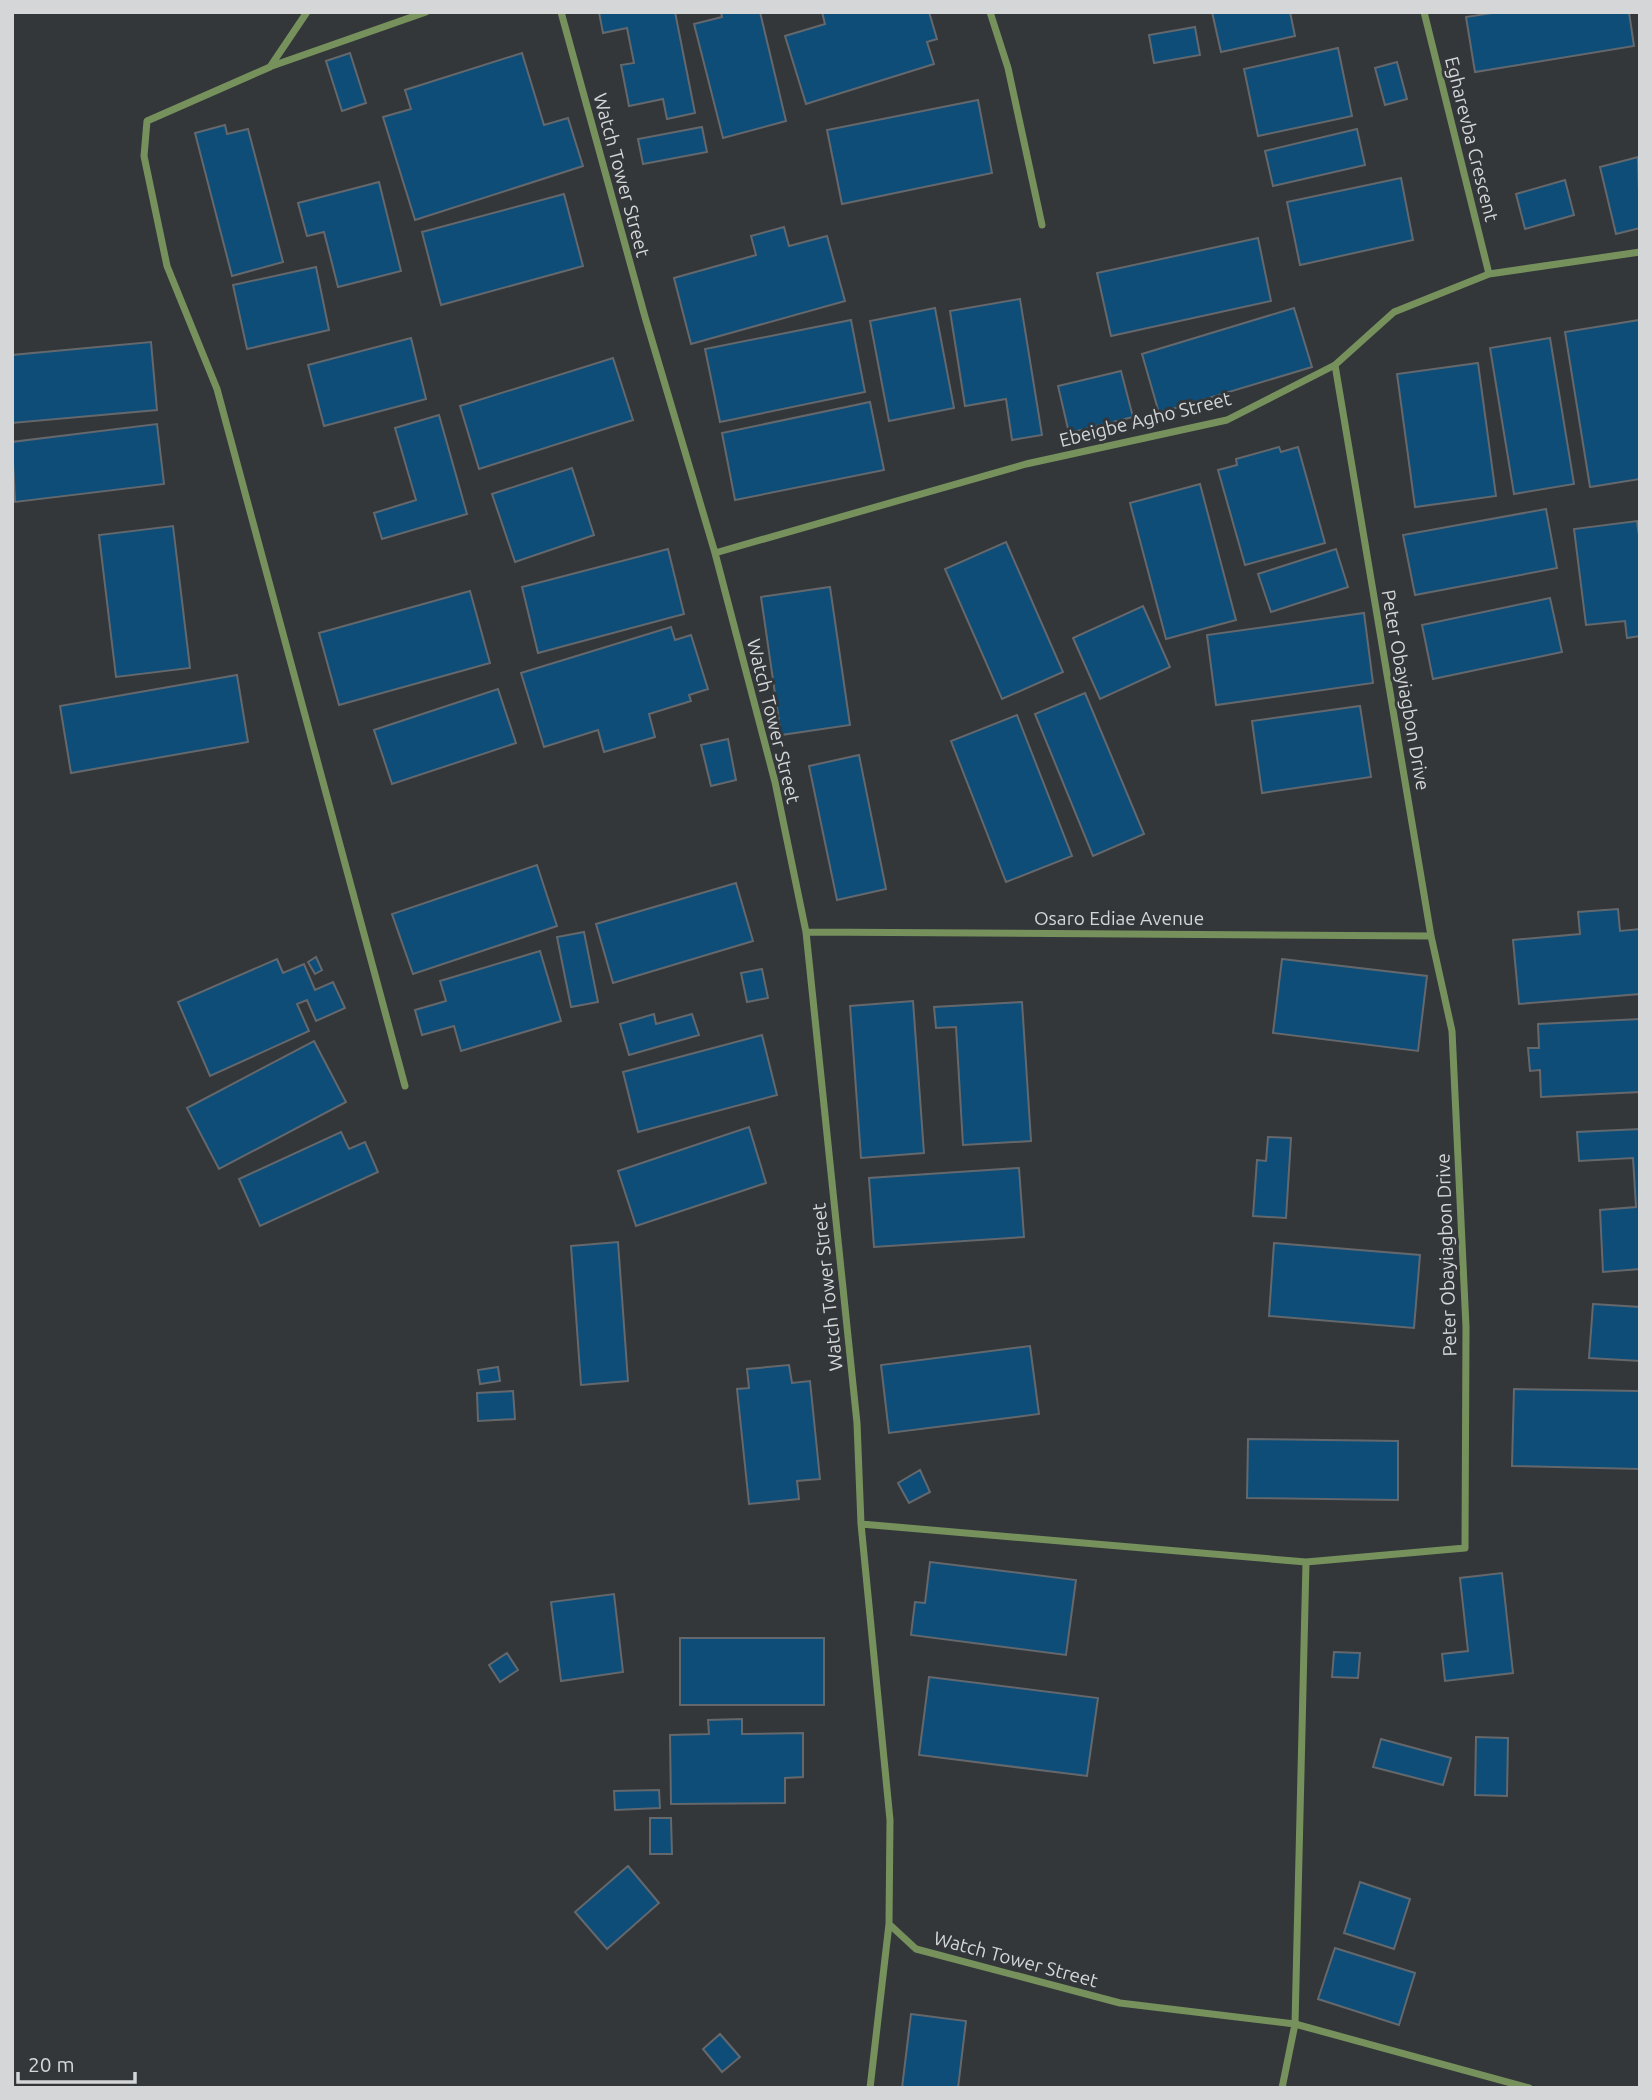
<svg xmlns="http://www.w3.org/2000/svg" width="1652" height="2100" viewBox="0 0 1652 2100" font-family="Ubuntu,sans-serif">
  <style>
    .building { fill: #0d4d78; stroke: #64686c; stroke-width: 2 }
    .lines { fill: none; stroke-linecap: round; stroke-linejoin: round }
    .minor { stroke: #77915d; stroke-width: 7 }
    .labels { text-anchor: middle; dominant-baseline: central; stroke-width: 6; stroke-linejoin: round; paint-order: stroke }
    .street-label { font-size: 19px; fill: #d4d6d8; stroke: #33373a }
  </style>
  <rect width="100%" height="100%" fill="#33373a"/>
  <path class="building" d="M599,12H675L695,113L667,119L663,99L629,106L621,65L634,63L627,28L603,33Z
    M721,12H760L786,121L723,138L694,24L722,17Z
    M822,12H929L937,39L927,42L934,64L806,104L785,36L825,24Z
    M1212,12H1290L1295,36L1221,52Z
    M1498,12H1629L1634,46L1475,72L1466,17Z
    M1195,27L1200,55L1154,63L1149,35Z
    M1338,48L1352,116L1258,136L1244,69Z
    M350,53L366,103L342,111L326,61Z
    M522,53L544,125L568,118L583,166L415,220L383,117L411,109L405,90Z
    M1397,62L1407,99L1385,105L1375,68Z
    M978,100L992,173L842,204L827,130Z
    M225,125L227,134L248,129L283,262L232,276L195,133Z
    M702,127L707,152L643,164L638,139Z
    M1357,129L1365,165L1273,186L1265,151Z
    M1638,157L1640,228L1616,234L1600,167Z
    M1401,178L1413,240L1300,265L1287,202Z
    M1565,180L1574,215L1525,229L1516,194Z
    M379,182L401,271L338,287L324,232L307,236L298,203Z
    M564,194L583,266L441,305L422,232Z
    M784,227L789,246L827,236L845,301L691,344L674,278L756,255L751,236Z
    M1258,238L1271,301L1111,336L1097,273Z
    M316,267L329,330L247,349L233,285Z
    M1020,299L1042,435L1012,440L1006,399L965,406L950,311Z
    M935,308L954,408L889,421L870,321Z
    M1294,308L1312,367L1159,413L1142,354Z
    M851,320L865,392L720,422L705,349Z
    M1639,320L1640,479L1590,487L1565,332Z
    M411,338L426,399L324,426L308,365Z
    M1550,338L1574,484L1514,494L1490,348Z
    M151,342L157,410L12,423V355Z
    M613,358L633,420L479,469L460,406Z
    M1478,363L1496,496L1415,507L1397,374Z
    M1121,371L1133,417L1069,433L1058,386Z
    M870,402L884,470L735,500L722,433Z
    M439,415L467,514L382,539L374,513L416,500L395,428Z
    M157,424L164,484L15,502L12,442Z
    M1279,447L1281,452L1298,447L1325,543L1245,565L1218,470L1237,465L1236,459Z
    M572,468L594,535L515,562L492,494Z
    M1200,484L1236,620L1166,639L1130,503Z
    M1546,509L1557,568L1415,595L1403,535Z
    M1637,521L1640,543V636L1627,638L1625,621L1586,625L1574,529Z
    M173,526L190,668L116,677L99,535Z
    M1006,542L1063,672L1002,699L945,569Z
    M668,549L684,614L538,653L522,587Z
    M1336,549L1348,587L1271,612L1258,574Z
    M830,587L850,725L781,735L761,597Z
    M470,591L490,663L339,705L319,633Z
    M1550,598L1562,652L1433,679L1422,625Z
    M1143,606L1170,667L1100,699L1073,638Z
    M1364,613L1373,683L1216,705L1207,635Z
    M671,627L675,640L691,635L708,689L689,695L691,701L649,714L655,737L604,752L598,730L544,747L521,673Z
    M237,675L248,742L71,773L60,706Z
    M498,689L516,743L392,784L374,730Z
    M1085,693L1144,834L1093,856L1035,714Z
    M1360,706L1371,777L1262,793L1252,721Z
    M1017,715L1072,856L1006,882L951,741Z
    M728,739L736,780L711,786L701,745Z
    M859,755L886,889L837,900L809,766Z
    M537,865L557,926L413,974L392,914Z
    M736,883L753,941L613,983L596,924Z
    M1618,909L1620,931L1640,929V994L1519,1004L1513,940L1580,934L1578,912Z
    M584,932L598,1002L571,1007L557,937Z
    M540,951L561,1021L461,1051L454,1026L422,1035L415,1010L446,1001L440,981Z
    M316,957L322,970L315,974L308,962Z
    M277,959L283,973L304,964L315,990L333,982L345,1008L316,1021L307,1000L297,1004L309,1031L210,1076L178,1002Z
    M1282,959L1427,976L1418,1051L1273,1033Z
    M762,969L768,998L747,1002L741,973Z
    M913,1001L924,1153L861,1158L850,1006Z
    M1022,1002L1031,1141L963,1145L956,1027L936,1028L934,1007Z
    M654,1014L656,1024L692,1014L699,1035L629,1055L620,1024Z
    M1640,1019V1092L1541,1097L1540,1070L1530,1071L1528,1048H1539L1538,1024Z
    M762,1035L777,1095L638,1132L623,1072Z
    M314,1041L346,1102L219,1169L187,1108Z
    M749,1127L766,1183L636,1226L618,1171Z
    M1640,1129V1269L1603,1272L1600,1210L1636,1207L1633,1158L1579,1161L1577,1132Z
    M341,1132L349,1149L365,1142L378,1172L260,1226L239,1179Z
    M1268,1137L1291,1138L1286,1218L1253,1216L1257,1160L1266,1161Z
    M1019,1168L1024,1237L874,1247L869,1178Z
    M618,1242L628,1381L581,1385L571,1246Z
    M1274,1243L1420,1255L1414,1328L1269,1316Z
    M1593,1304L1640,1307V1361L1589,1358Z
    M1030,1346L1039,1414L889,1433L881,1365Z
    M789,1365L792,1383L810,1381L820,1479L797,1481L799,1499L749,1504L737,1389L749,1388L747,1369Z
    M498,1367L500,1381L480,1384L478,1370Z
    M1514,1389L1640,1391V1469L1512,1466Z
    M513,1391L515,1419L478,1421L477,1393Z
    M1248,1439L1398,1441V1500L1247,1498Z
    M920,1470L930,1492L909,1503L898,1483Z
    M930,1562L1076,1580L1066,1655L911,1635L915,1602L925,1603Z
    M1502,1573L1513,1673L1445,1681L1442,1654L1468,1651L1460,1578Z
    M614,1594L623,1672L561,1681L551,1602Z
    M680,1638H824V1705H680Z
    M1334,1652L1360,1653L1358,1678L1332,1677Z
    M507,1653L518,1670L500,1682L489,1665Z
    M929,1677L1098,1698L1087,1776L919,1755Z
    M742,1719V1734L803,1733V1777L785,1778V1803L671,1804L670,1735L709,1734L708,1720Z
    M1476,1737L1508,1738L1507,1796L1475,1795Z
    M1381,1739L1451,1758L1443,1785L1373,1767Z
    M659,1790L660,1808L615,1810L614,1791Z
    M650,1818H671L672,1854H650Z
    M628,1866L659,1903L607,1949L575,1912Z
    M1360,1882L1410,1899L1394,1949L1344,1933Z
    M1335,1948L1415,1973L1399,2025L1318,1999Z
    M911,2014L966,2021L958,2088H902Z
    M720,2034L740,2057L722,2072L703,2049Z"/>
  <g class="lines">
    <path class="minor" d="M307,12L270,67L147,121L144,156L167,266L217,389L405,1086
      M561,12L645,317L715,553L775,782L806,932L857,1423L861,1524L890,1820L889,1924L916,1949L1120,2003L1295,2024L1529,2088
      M990,12L1008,68L1042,225
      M1424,12L1489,274
      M272,66L426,12
      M715,553L1026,464L1227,420L1335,365L1394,312L1489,274L1640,252
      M806,932L1431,936
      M861,1524L1306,1562L1465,1548L1466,1327L1452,1031L1431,936L1335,365
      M870,2088L889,1924
      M1282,2088L1295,2024L1306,1562"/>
  </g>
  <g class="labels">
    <g class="street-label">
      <text transform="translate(1472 139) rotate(76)">Egharevba Crescent</text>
      <text transform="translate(622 175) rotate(75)">Watch Tower Street</text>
      <text transform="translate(1145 419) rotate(-14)">Ebeigbe Agho Street</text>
      <text transform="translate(1406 690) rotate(80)">Peter Obayiagbon Drive</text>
      <text transform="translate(774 721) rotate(76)">Watch Tower Street</text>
      <text x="1119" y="918">Osaro Ediae Avenue</text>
      <text transform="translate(1446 1255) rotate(-92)">Peter Obayiagbon Drive</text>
      <text transform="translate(827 1287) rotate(-96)">Watch Tower Street</text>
      <text transform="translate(1016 1959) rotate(15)">Watch Tower Street</text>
    </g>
  </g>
  <rect width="1652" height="2100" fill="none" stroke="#d4d6d8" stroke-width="28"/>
  <path d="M18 2072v10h117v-10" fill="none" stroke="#d4d6d8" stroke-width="3.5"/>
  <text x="28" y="2072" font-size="21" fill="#d4d6d8" stroke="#33373a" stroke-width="5" paint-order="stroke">20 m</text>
</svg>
